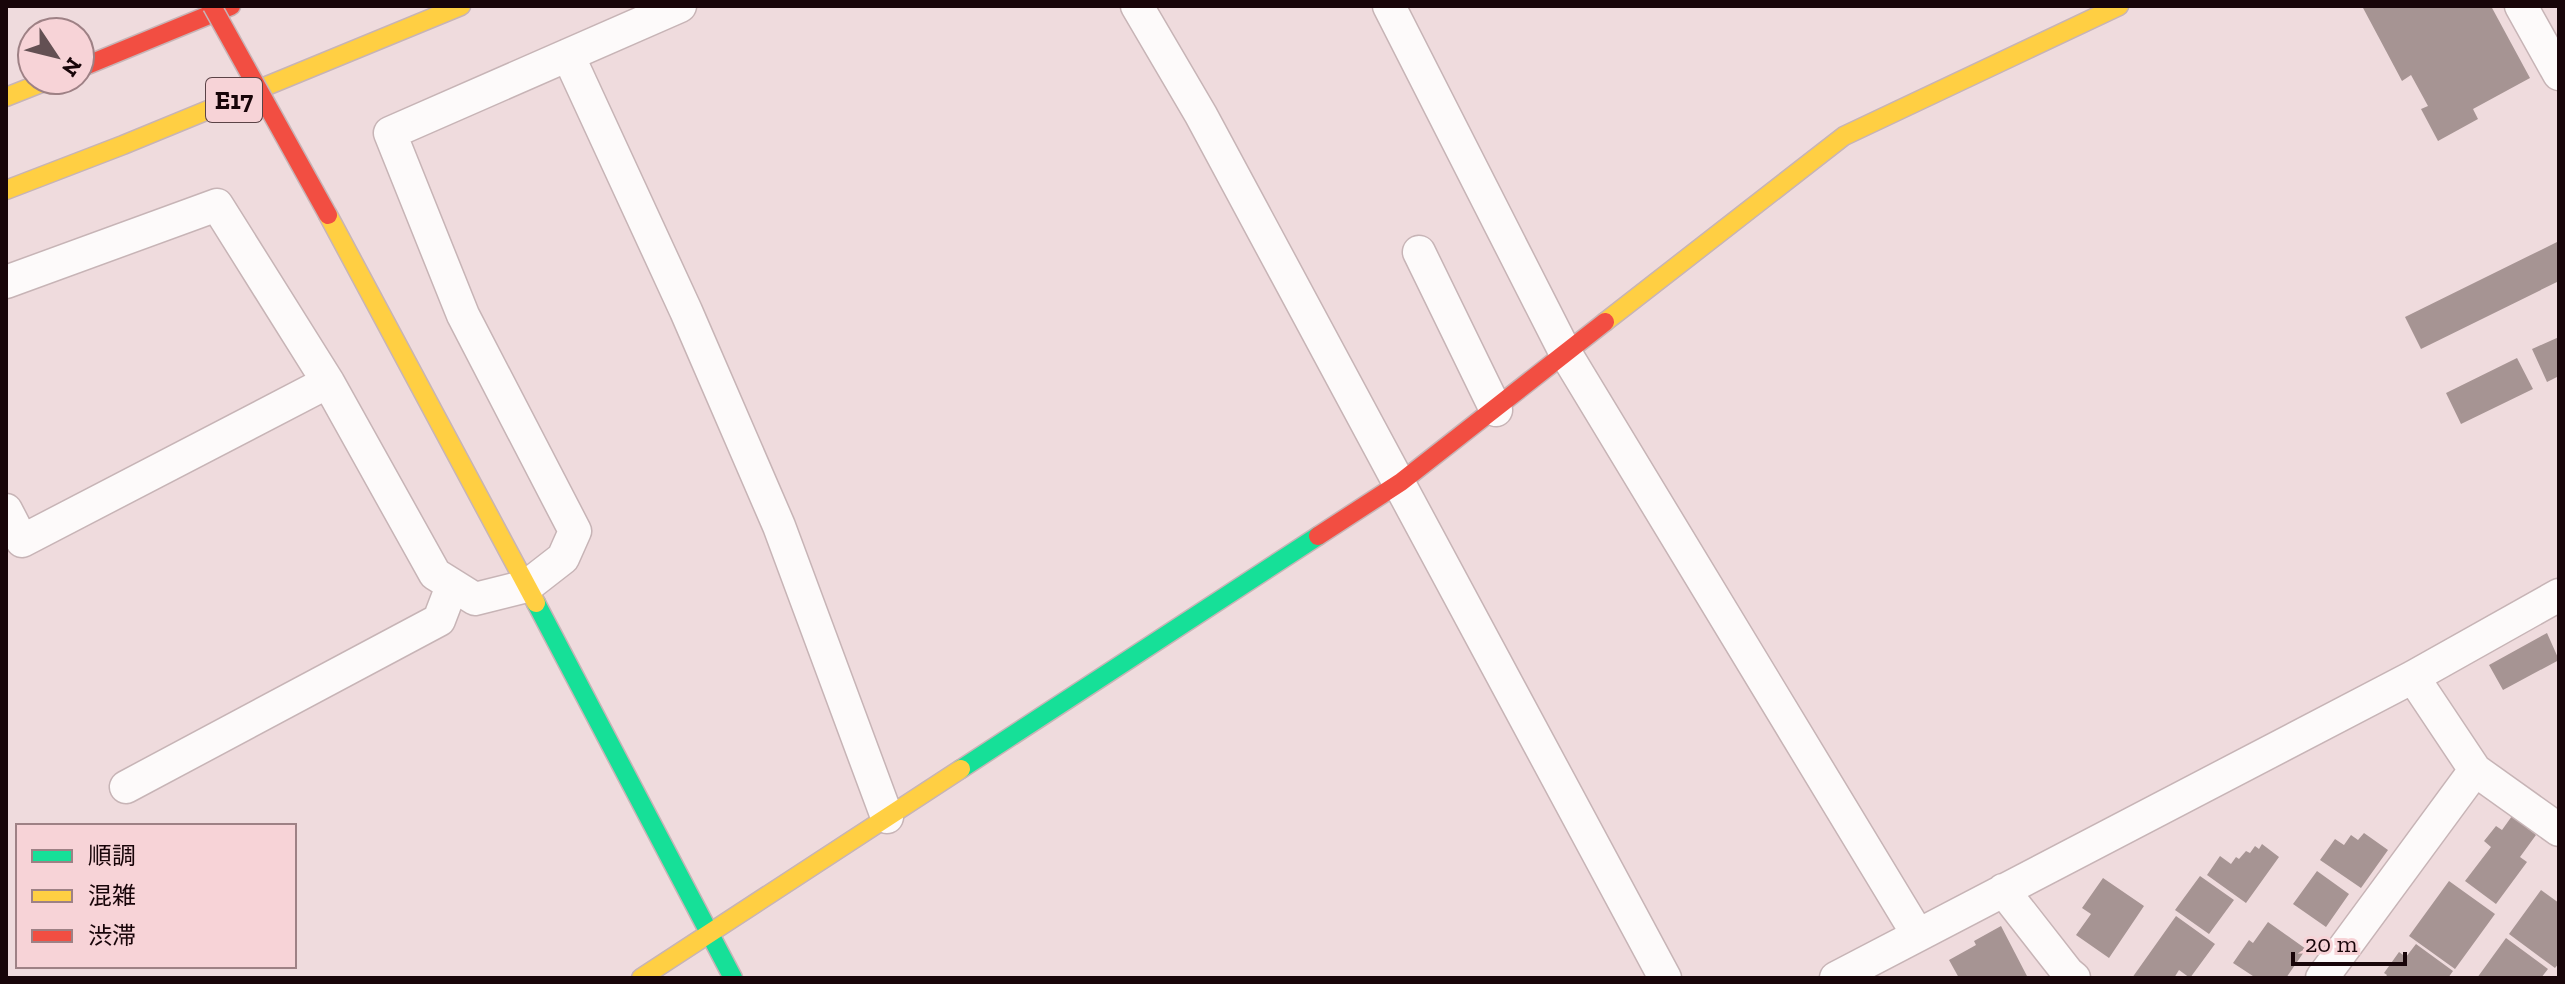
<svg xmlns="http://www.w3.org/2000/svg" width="2565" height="984" viewBox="0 0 2565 984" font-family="'Zilla Slab','Noto Sans JP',serif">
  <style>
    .building { fill: #a69493 }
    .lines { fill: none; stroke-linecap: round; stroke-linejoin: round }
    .street-casing { stroke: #c7b4b6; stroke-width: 35 }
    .fast-casing { stroke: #c7b4b6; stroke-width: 21 }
    .slow-casing { stroke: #c7b4b6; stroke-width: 21 }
    .jam-casing { stroke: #c7b4b6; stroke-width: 21 }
    .street { stroke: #fdfafa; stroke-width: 32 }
    .fast { stroke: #16e098; stroke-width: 18 }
    .slow { stroke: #ffcf43; stroke-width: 18 }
    .jam { stroke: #f24e42; stroke-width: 18 }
    .jam-bridge-casing { stroke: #c7b4b6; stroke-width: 21; stroke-linecap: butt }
    .jam-bridge { stroke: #f24e42; stroke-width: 18 }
    .labels { text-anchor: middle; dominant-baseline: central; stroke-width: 8; stroke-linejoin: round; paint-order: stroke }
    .shield { fill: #f7d3d7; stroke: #5b4347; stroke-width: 2 }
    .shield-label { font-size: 26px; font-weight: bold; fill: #180509 }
  </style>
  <rect width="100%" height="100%" fill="#efdbdd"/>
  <path class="building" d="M2362,6H2491L2530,78L2473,109L2478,119L2438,141L2421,109L2428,106L2411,75L2402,81Z
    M2559,241V281L2421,349L2405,317Z
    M2559,337V376L2547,382L2532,349Z
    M2517,358L2533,389L2461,424L2446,393Z
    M2547,633L2559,660L2503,690L2489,665Z
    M2512,816L2536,835L2520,857L2527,862L2496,904L2465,881L2491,847L2484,841L2496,826L2502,830Z
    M2364,833L2388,850L2361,888L2320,860L2335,839L2344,845L2351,835L2358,840Z
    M2262,844L2279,857L2246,903L2207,875L2220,856L2231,864L2236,857L2239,859L2246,851L2250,853L2255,846L2259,849Z
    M2317,871L2349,894L2326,927L2293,904Z
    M2200,876L2234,900L2209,934L2175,910Z
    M2103,878L2144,906L2109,958L2076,935L2091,914L2082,908Z
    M2449,881L2495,914L2455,969L2409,936Z
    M2541,890L2559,903V963L2555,968L2509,934Z
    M2176,916L2215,944L2190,978L2179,970L2174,978H2132Z
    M2268,922L2306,949L2286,978H2256L2233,963L2249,940L2253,943Z
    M2001,926L2028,978H1959L1949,960L1976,945L1974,941Z
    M2506,938L2548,969L2541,978H2477Z
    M2416,944L2453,971L2448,978H2385L2387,975L2384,973L2399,952L2406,957Z"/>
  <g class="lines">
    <defs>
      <path id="street" d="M1137,6L1201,115L1665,978
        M1389,6L1566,354L1918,935
        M2521,6L2559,74
        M568,55L686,311L779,526L887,817
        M1419,252L1496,410
        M6,282L217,205L328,382L435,574L475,599L527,586L563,558L575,531L463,315L390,133L680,6
        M6,510L22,541L328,382
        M2413,677L2475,770L2559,830
        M126,787L439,620L452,586
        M2003,890L2068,973L2074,978
        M1836,978L2413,677L2559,595
        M2322,978L2475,770"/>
      <path id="fast" d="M536,603L733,978
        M961,769L1318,536"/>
      <path id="slow" d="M6,97L49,80
        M6,190L123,145L461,6
        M328,215L536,603
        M1605,322L1844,136L2119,6
        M641,978L961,769"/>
      <path id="jam" d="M80,68L231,6
        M1318,536L1401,482L1605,322"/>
    </defs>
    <use href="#street" class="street-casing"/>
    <use href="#fast" class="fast-casing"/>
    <use href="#slow" class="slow-casing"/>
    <use href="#jam" class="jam-casing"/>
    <use href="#street" class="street"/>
    <use href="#fast" class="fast"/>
    <use href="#slow" class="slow"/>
    <use href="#jam" class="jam"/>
    <defs>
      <path id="jam-bridge" d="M212,6L328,215"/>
    </defs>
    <use href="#jam-bridge" class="jam-bridge-casing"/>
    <use href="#jam-bridge" class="jam-bridge"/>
  </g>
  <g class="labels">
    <rect class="shield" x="206" y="78" width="56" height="44" rx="6"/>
    <g class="shield-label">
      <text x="234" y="100">E17</text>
    </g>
  </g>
  <rect width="2565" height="984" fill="none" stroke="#180509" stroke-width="16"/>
  <rect x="16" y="824" width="280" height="144" fill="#f7d3d7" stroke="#9e8185" stroke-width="2"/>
  <rect x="32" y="850" width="40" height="12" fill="#16e098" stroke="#9e8185" stroke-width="2"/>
  <text x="88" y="864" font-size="24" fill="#180509">順調</text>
  <rect x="32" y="890" width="40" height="12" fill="#ffcf43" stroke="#9e8185" stroke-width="2"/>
  <text x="88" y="904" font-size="24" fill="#180509">混雑</text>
  <rect x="32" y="930" width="40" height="12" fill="#f24e42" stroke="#9e8185" stroke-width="2"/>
  <text x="88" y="944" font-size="24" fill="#180509">渋滞</text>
  <g transform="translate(56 56) rotate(125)"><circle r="38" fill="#f7d3d7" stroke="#9e8185" stroke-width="2"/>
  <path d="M0-6L14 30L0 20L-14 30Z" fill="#635053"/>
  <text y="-12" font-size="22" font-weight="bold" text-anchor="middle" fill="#180509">N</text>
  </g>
  <path d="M2293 952v12h112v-12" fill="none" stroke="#180509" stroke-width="4"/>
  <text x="2305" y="952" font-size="24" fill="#180509" stroke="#f7d3d7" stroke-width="6" paint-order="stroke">20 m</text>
</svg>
